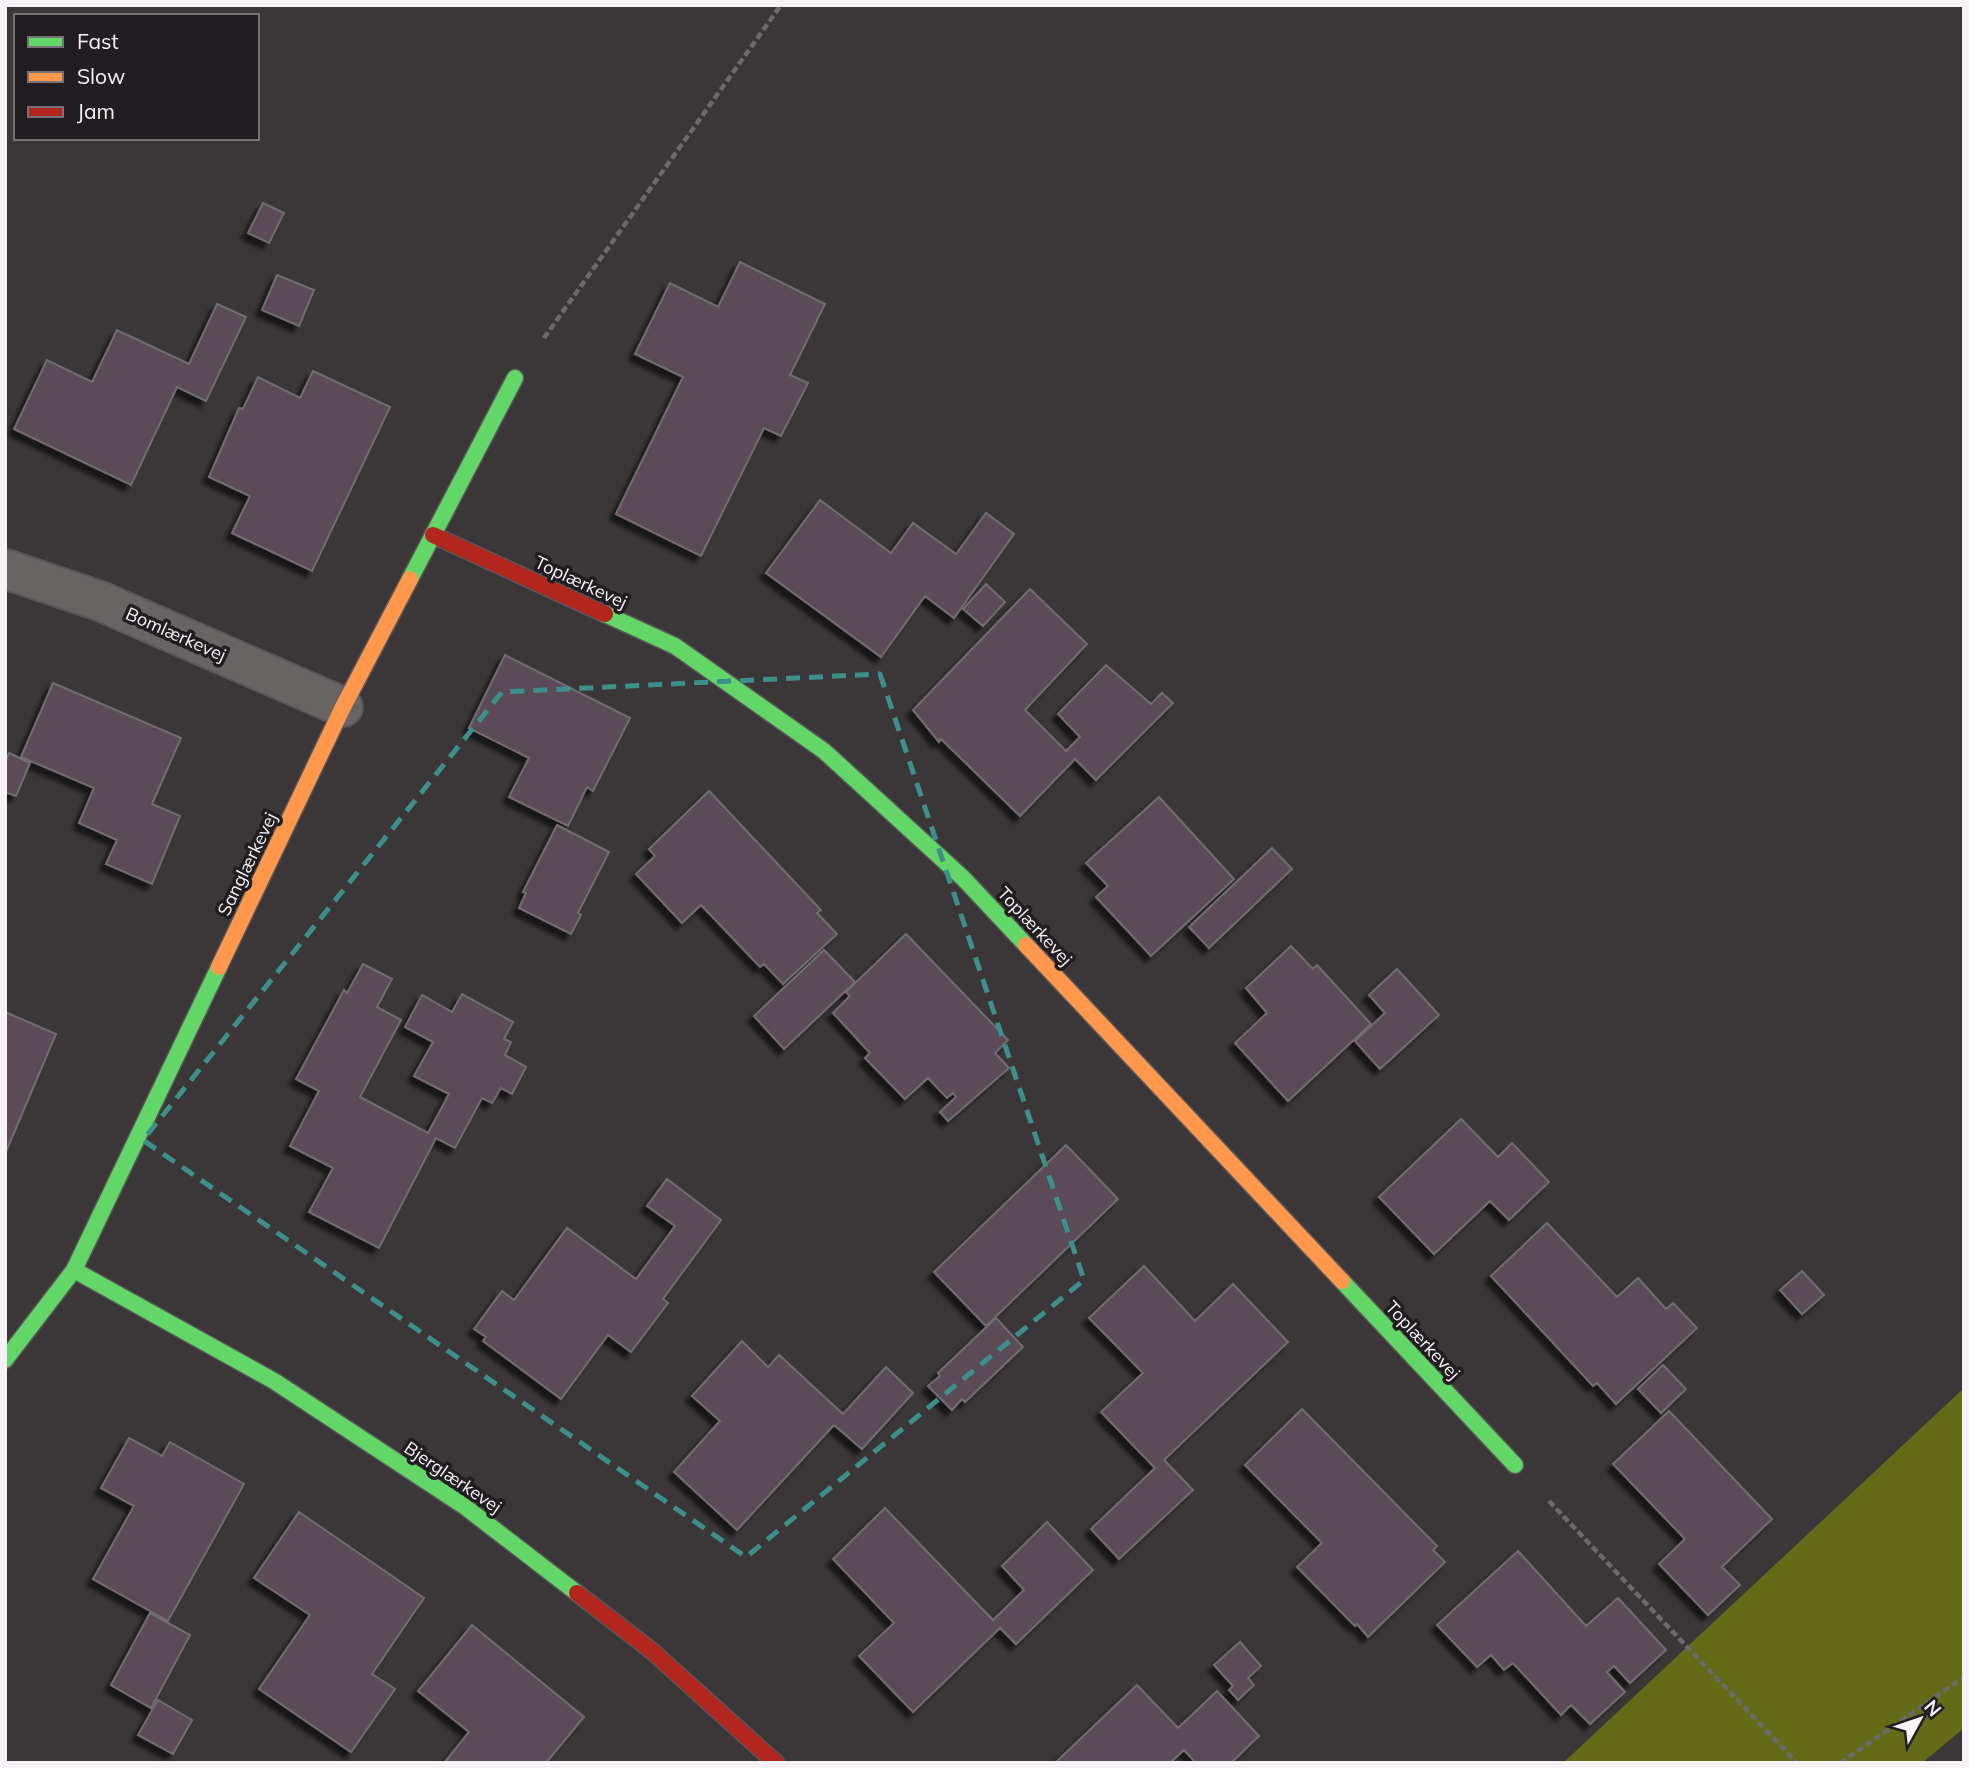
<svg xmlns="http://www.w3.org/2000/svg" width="1969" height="1768" viewBox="0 0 1969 1768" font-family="Mulish,sans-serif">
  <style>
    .forest { fill: #636b17 }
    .building { fill: #5a4c56; stroke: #706c6f; stroke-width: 2; filter: url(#shadow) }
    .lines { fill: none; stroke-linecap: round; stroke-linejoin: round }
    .street-casing { stroke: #585657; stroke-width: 42 }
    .fast-casing { stroke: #585657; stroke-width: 19 }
    .slow-casing { stroke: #585657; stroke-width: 19 }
    .jam-casing { stroke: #585657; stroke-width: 19 }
    .path { stroke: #6b6969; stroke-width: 4.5; stroke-dasharray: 7 3.5; stroke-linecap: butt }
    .street { stroke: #666564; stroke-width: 38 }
    .fast { stroke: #63d668; stroke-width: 16 }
    .slow { stroke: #ff974d; stroke-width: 16 }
    .jam { stroke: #b3261e; stroke-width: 16 }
    .marked { fill: none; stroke: #3d8f89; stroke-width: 5; stroke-dasharray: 14 9; stroke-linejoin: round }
    .labels { text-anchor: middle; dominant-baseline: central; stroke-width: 7; stroke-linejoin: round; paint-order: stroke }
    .street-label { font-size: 18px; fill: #f7f2f6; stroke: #211d20 }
  </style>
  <defs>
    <filter id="shadow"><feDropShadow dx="-6" dy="6" stdDeviation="2" flood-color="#0009"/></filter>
  </defs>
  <rect width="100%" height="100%" fill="#3b3739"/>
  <path class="forest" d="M1964,1388V1728L1922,1763H1563Z"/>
  <path class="building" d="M263,203L284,213L269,243L248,233Z
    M740,262L825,304L790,375L808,383L781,436L764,428L701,556L616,514L683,377L635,354L670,283L718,307Z
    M277,275L314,290L299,326L262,310Z
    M217,304L246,317L206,401L177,387L131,485L14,429L47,360L92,382L117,330L189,364Z
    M313,371L390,407L312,571L232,533L250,496L209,477L239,408L243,409L258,377L300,398Z
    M820,500L891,553L913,523L956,554L986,513L1014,534L954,618L925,596L881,657L766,573Z
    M986,584L1005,602L983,626L963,609Z
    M1030,589L1087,644L1025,710L1066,751L1080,737L1058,714L1106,665L1151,704L1162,693L1173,703L1096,780L1075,759L1020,816L941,739L939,742L913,710Z
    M505,655L630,718L593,791L587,787L568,826L509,797L529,758L469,728Z
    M53,683L181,738L152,804L180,816L152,884L106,864L117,840L79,823L94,788L21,757Z
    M9,753L30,763L16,796L5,792V762Z
    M709,791L821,910L817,913L837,934L783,984L764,964L760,967L701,905L682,923L636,874L655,856L649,849Z
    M1159,797L1234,879L1151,956L1096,897L1108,886L1086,863Z
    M557,825L609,852L578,913L581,915L571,934L519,908L526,893L523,892Z
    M1272,848L1292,869L1209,948L1189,927Z
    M906,934L1008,1040L995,1053L1009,1068L948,1121L940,1112L956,1097L953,1093L947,1098L928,1078L905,1099L865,1058L870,1053L833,1013L850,996L846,992Z
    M1291,946L1313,969L1317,965L1371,1024L1288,1101L1235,1043L1267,1013L1246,988Z
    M824,950L855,982L784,1049L754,1016Z
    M363,964L392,979L377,1007L401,1020L360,1097L428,1133L449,1094L414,1076L433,1042L405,1027L422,995L452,1012L462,994L513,1022L504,1039L511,1042L505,1055L526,1067L512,1094L501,1088L492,1103L482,1098L455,1148L436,1138L379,1248L309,1212L333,1168L290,1146L319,1091L296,1079L344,990L347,993Z
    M1397,969L1439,1015L1380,1069L1355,1041L1385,1013L1369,995Z
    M5,1012L56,1034L5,1154Z
    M1461,1119L1498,1157L1512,1143L1549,1182L1509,1220L1490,1201L1434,1254L1379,1197Z
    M1066,1145L1118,1199L986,1326L934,1272Z
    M667,1179L721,1220L663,1299L668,1303L631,1352L608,1335L561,1399L483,1341L486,1337L474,1329L502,1291L514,1300L567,1228L636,1279L675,1226L647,1206Z
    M1547,1223L1617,1297L1638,1278L1666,1309L1673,1303L1697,1328L1616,1404L1597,1383L1593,1386L1491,1276Z
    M1144,1266L1195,1321L1233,1284L1288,1342L1164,1460L1193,1490L1119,1559L1091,1529L1155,1468L1101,1412L1143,1373L1089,1318Z
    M1802,1271L1824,1295L1802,1314L1780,1290Z
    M996,1318L1023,1347L965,1402L962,1399L952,1410L928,1386L940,1376L938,1373Z
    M742,1341L768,1367L779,1355L843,1414L886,1367L913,1393L862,1449L834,1425L737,1530L674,1472L720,1421L692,1396Z
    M1663,1365L1686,1389L1661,1413L1638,1389Z
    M1302,1409L1437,1546L1433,1550L1445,1562L1368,1637L1357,1624L1355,1626L1297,1567L1322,1543L1245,1465Z
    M1669,1411L1772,1519L1722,1567L1740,1585L1708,1615L1659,1564L1685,1539L1613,1464Z
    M129,1438L162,1456L170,1442L244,1484L168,1621L93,1579L134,1506L101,1488Z
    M885,1508L993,1620L1024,1590L1002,1566L1047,1522L1093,1570L1016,1644L1000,1628L913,1712L859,1656L894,1623L833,1559Z
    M299,1512L424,1598L372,1674L395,1689L351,1752L259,1689L310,1615L254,1578Z
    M1518,1551L1586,1626L1618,1598L1666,1650L1630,1683L1614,1666L1607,1672L1625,1692L1590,1724L1571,1705L1561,1715L1513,1663L1504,1670L1491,1655L1477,1667L1437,1625Z
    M150,1613L190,1635L151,1708L111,1685Z
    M472,1625L584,1717L546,1763H444L469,1732L418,1691Z
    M1240,1642L1261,1666L1248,1678L1254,1685L1238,1700L1229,1690L1233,1686L1214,1665Z
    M1137,1685L1178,1728L1217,1691L1259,1736L1231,1763H1196L1184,1750L1170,1763H1055Z
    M158,1700L192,1720L173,1754L138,1735Z"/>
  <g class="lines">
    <defs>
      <path id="street" d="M5,569L100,601L343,707"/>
      <path id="fast" d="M410,579L515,378
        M605,614L675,646L824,751L963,878L1026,945
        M74,1270L274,1381L464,1506L577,1593
        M1342,1281L1515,1465
        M5,1360L74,1270L219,967"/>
      <path id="slow" d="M1026,945L1342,1281
        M219,967L343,707L410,579"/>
      <path id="jam" d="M433,535L605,614
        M577,1593L652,1651L776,1763"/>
    </defs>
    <use href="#street" class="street-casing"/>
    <use href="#fast" class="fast-casing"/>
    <use href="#slow" class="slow-casing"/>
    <use href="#jam" class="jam-casing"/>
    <path class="path" d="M544,338L781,5
      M1549,1501L1797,1763
      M1840,1763L1964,1677"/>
    <use href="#street" class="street"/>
    <use href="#fast" class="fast"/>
    <use href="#slow" class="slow"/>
    <use href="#jam" class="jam"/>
  </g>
  <path class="marked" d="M880,674L1084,1280L746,1557L143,1140L502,692Z"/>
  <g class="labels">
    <g class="street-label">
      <text transform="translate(581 582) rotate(25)">Toplærkevej</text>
      <text transform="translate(176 634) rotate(24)">Bomlærkevej</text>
      <text transform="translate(247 864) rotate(-64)">Sanglærkevej</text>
      <text transform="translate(1035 926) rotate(47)">Toplærkevej</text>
      <text transform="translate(1423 1340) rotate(47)">Toplærkevej</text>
      <text transform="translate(453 1477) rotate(34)">Bjerglærkevej</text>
    </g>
  </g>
  <rect width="1969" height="1768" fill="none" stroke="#f7f2f6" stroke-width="14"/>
  <rect x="14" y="14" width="245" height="126" fill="#211d20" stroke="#777276" stroke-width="2"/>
  <rect x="28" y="37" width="35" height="10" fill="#63d668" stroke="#777276" stroke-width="2"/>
  <text x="77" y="49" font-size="21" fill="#f7f2f6">Fast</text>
  <rect x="28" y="72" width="35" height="10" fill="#ff974d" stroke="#777276" stroke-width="2"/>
  <text x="77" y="84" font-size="21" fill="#f7f2f6">Slow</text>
  <rect x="28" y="107" width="35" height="10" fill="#b3261e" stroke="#777276" stroke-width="2"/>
  <text x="77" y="119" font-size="21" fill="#f7f2f6">Jam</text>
  <g transform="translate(1920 1719) rotate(50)" stroke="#211d20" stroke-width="5" paint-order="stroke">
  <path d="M0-5L12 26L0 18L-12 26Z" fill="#f7f2f6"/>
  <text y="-10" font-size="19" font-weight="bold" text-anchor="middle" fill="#f7f2f6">N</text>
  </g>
</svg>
